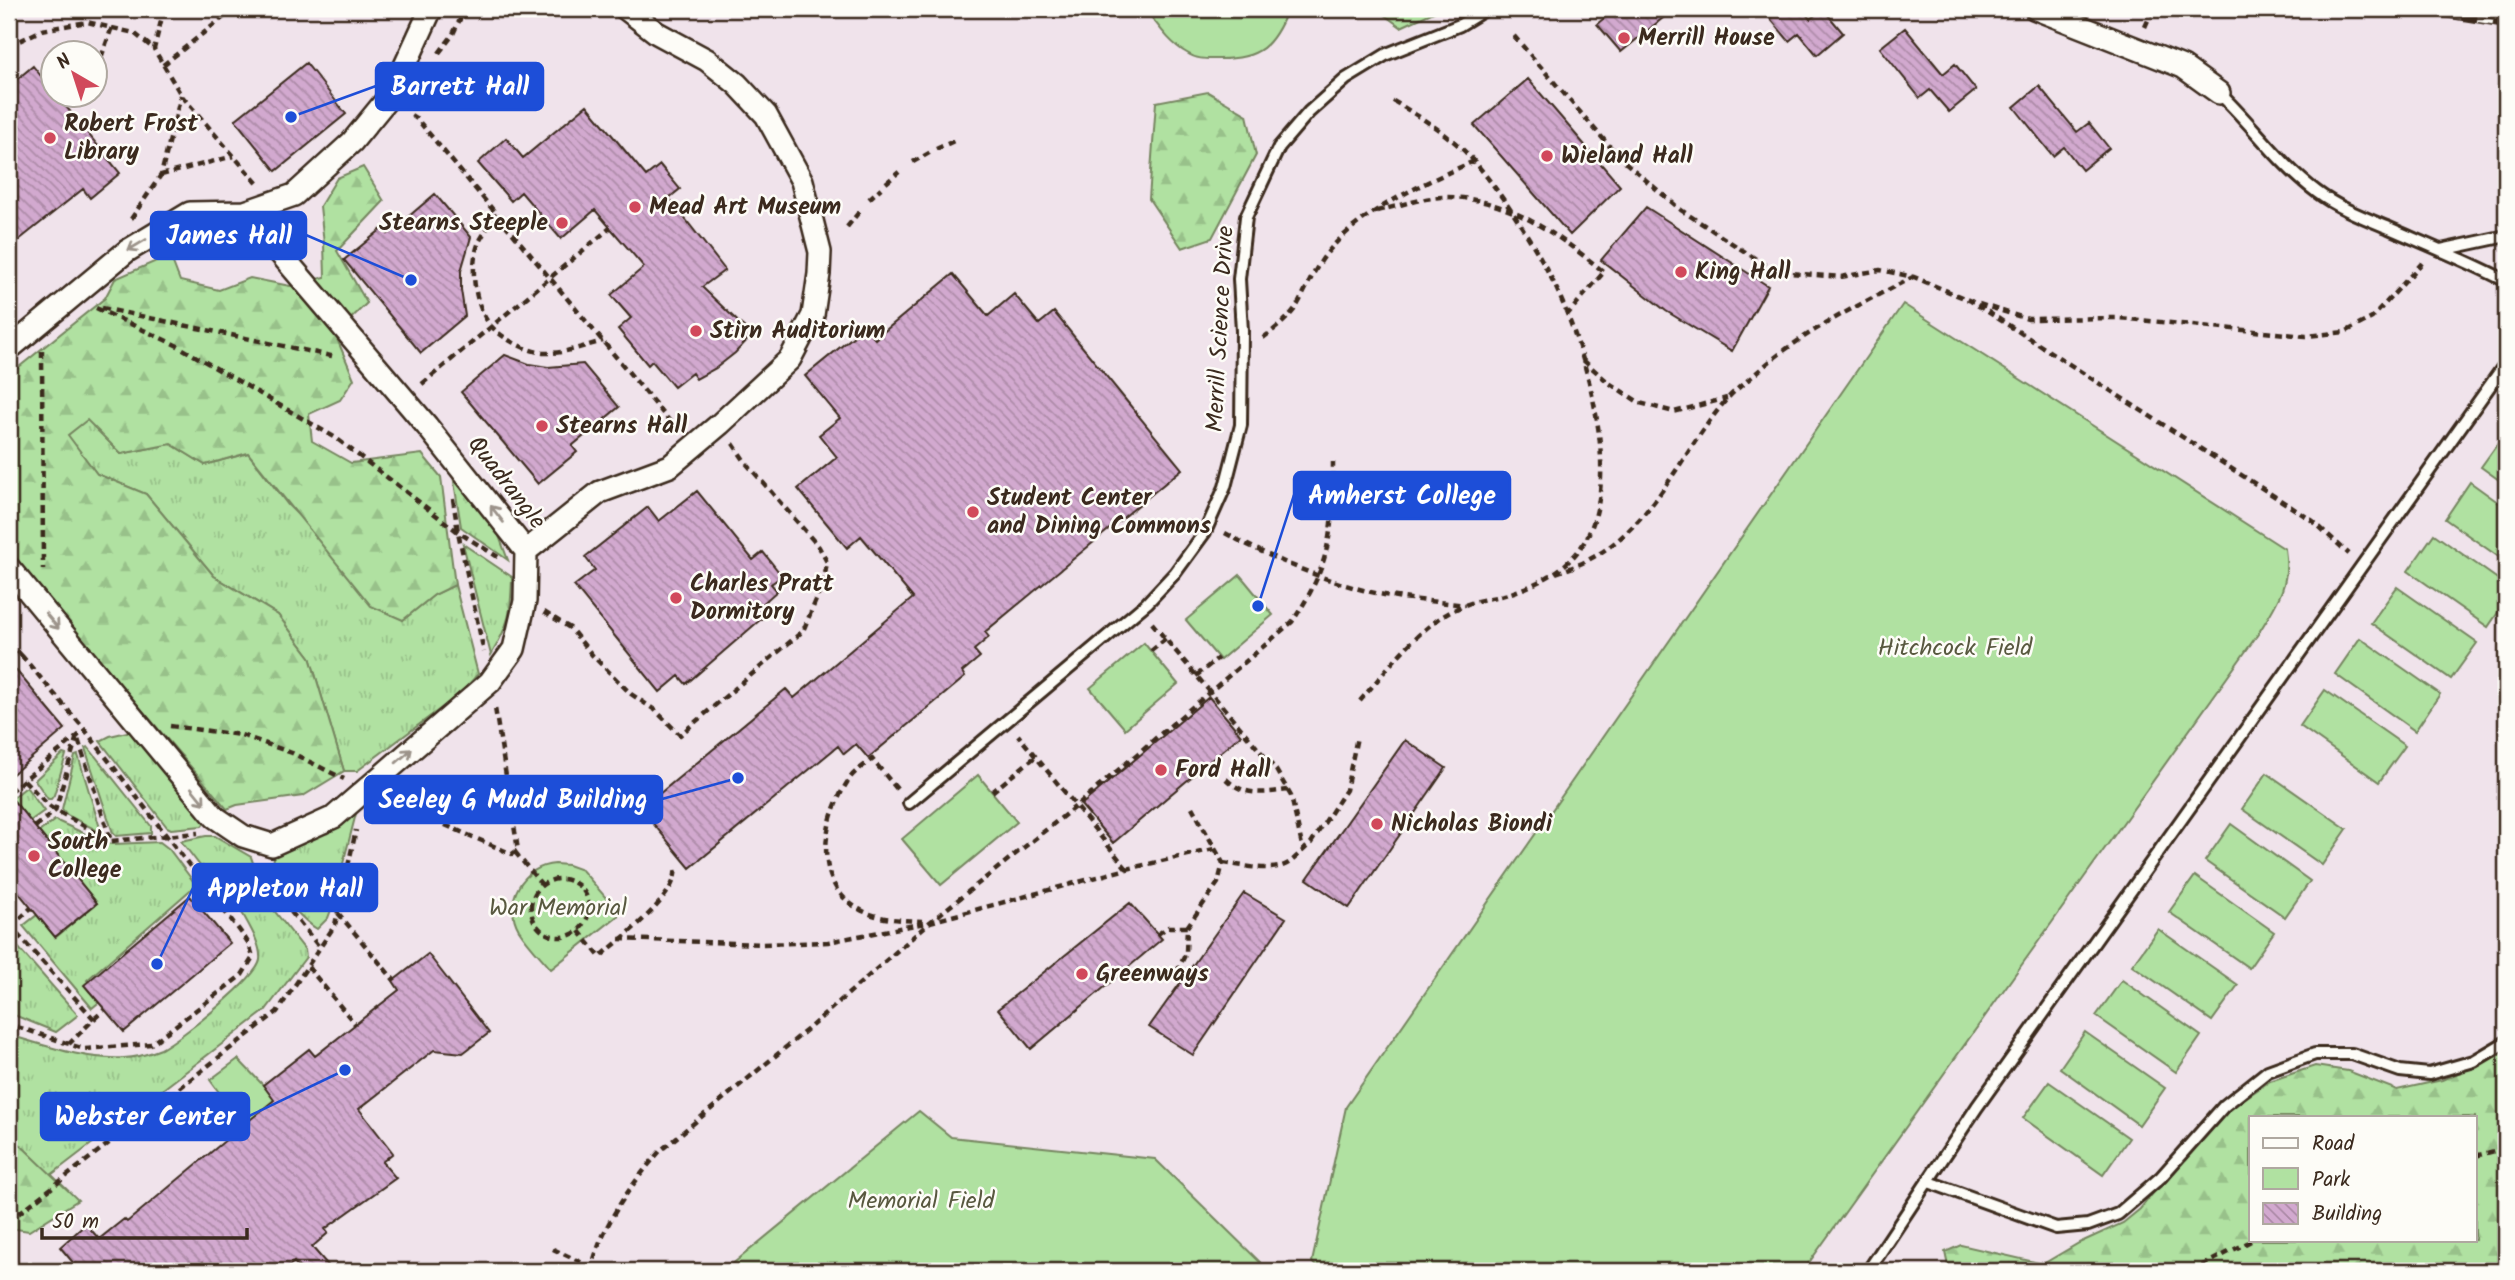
<svg xmlns="http://www.w3.org/2000/svg" width="2515" height="1280" viewBox="0 0 2515 1280" font-family="Kalam,sans-serif">
  <style>
    .built { fill: #f0e3eb; fill-rule: evenodd }
    .grass { fill: url(#grass-tufts); stroke: #768660; stroke-width: 2 }
    .forest { fill: url(#forest-firs); stroke: #768660; stroke-width: 2; fill-rule: evenodd }
    .green { fill: #b0e1a1; stroke: #768660; stroke-width: 2 }
    .building { fill: url(#building-back-hatch); stroke: #3b2a1e; stroke-width: 2 }
    .lines { fill: none; stroke-linecap: round; stroke-linejoin: round }
    .service-casing { stroke: #3b2a1e; stroke-width: 16 }
    .minor-casing { stroke: #3b2a1e; stroke-width: 26 }
    .path { stroke: #3b2a1e; stroke-width: 4.5; stroke-dasharray: 7 5; stroke-linecap: butt }
    .service { stroke: #fdfcf7; stroke-width: 10 }
    .minor { stroke: #fdfcf7; stroke-width: 21 }
    .rail-casing { stroke: #3b2a1e; stroke-width: 8 }
    .rail { stroke: #fdfcf7; stroke-width: 5; stroke-dasharray: 16; stroke-linecap: butt }
    .oneway { stroke: #9c938a }
    .poi-dot { fill: #d1495b; stroke: #fdfcf7; stroke-width: 2.5 }
    .labels { text-anchor: middle; dominant-baseline: central; stroke-width: 5; stroke-linejoin: round; paint-order: stroke }
    .poi-label { font-size: 24px; font-weight: bold; fill: #3b2a1e; stroke: #fdfcf7; text-anchor: start }
    .street-label { font-size: 24px; fill: #3b2a1e; stroke: #fdfcf7 }
    .park-label { font-size: 24px; fill: #58583f; stroke: #fdfcf7 }
    .leader { fill: none; stroke: #1d4ed8; stroke-width: 2.5 }
    .callout-dot { fill: #1d4ed8; stroke: #fdfcf7; stroke-width: 2.5 }
    .callout { fill: #1d4ed8; stroke: #1d4ed8; stroke-width: 2.5 }
    .callout-label { font-size: 26px; text-anchor: middle; font-weight: bold; fill: #fff }
  </style>
  <defs>
    <pattern id="grass-tufts" width="24" height="20" patternUnits="userSpaceOnUse" patternTransform="scale(1.75)"><rect width="24" height="20" fill="#b0e1a1"/><path d="M3 7l-1-3M5 7V3M7 7l1-3M15 17l-1-3M17 17v-4M19 17l1-3" fill="none" stroke="#98c18a"/></pattern>
    <pattern id="forest-firs" width="22" height="20" patternUnits="userSpaceOnUse" patternTransform="scale(1.75)"><rect width="22" height="20" fill="#b0e1a1"/><path d="M5 1l3.5 6h-7zM16 11l3.5 6h-7z" fill="#98c18a"/></pattern>
    <pattern id="building-back-hatch" width="6" height="6" patternUnits="userSpaceOnUse" patternTransform="scale(1.75)"><rect width="6" height="6" fill="#d2a9cf"/><path d="M-1 5l2 2M0 0l6 6M5-1l2 2" fill="none" stroke="#ac8aa7"/></pattern>
  </defs>
  <rect width="100%" height="100%" fill="#fdfcf7"/>
  <filter id="ink" filterUnits="userSpaceOnUse"><feTurbulence type="fractalNoise" baseFrequency=".0143" numOctaves="2"/><feDisplacementMap in="SourceGraphic" scale="14" xChannelSelector="R" yChannelSelector="G"/><feConvolveMatrix kernelMatrix="1 2 1 2 8 2 1 2 1" color-interpolation-filters="sRGB"/></filter>
  <g filter="url(#ink)">
    <path class="built" d="M9,9H2414L2506,24V1148L2475,1117H2251V1240L2191,1271H9ZM52,52H94V94H52Z"/>
    <path class="grass" d="M87,419L121,454L171,444L205,465L248,453L288,505L403,620L434,595L455,585L478,674L460,694L357,771H344L310,657L278,615L214,576L146,494L97,474L67,435Z
      M453,475L499,536L508,560L461,527Z
      M463,544L512,577C511,613 510,623 491,655Z
      M131,731L205,822L202,826L171,829L167,827L100,741L110,736Z
      M88,747L151,826V833L116,836L113,833L85,748Z
      M63,754L66,755L54,795L51,799H48L35,780Z
      M78,755L100,828L98,831L67,815L62,809L75,756Z
      M25,788H27L44,811L30,821L15,803L9,808V801Z
      M359,802L331,910L328,918L317,929C305,922 281,897 275,884C270,873 274,861 275,850Z
      M55,820L105,843L114,844L160,842L169,849L196,885L87,980L103,999L92,1008L23,926L37,915L56,937L97,903L39,832Z
      M206,836H215L251,857C260,877 241,885 228,897H224L181,841Z
      M258,890L305,950L306,957L265,1011L51,1175L9,1134V1035C47,1046 84,1060 124,1058C135,1058 151,1053 161,1049C180,1039 257,979 260,960C262,943 245,920 238,905Z
      M9,937L78,1015L56,1032L9,1013Z"/>
    <path class="forest" d="M1376,9H1440L1401,27Z
      M1208,92L1247,115L1256,155L1212,238L1182,248L1149,199L1156,102Z
      M363,167L384,201L337,251L367,303L335,334L354,379L340,400L309,414L312,441L351,463L422,454L441,477L455,585L434,595L403,620L371,606L248,453L205,465L171,444L121,454L87,420L68,435L97,474L146,494L214,576L278,615L310,657L344,771L303,796L237,805L227,809L9,555V375L105,298L115,279L170,255L180,281L219,290L250,278L290,286L325,277L324,244L320,206L337,178Z
      M2506,1052V1271H1949L1945,1252L1961,1245L2043,1264L2079,1243L2123,1223L2140,1209L2214,1120L2270,1081L2315,1066L2348,1071L2397,1090L2442,1080ZM2251,1117H2475V1240H2251Z
      M9,1134L78,1200L29,1231L9,1228Z"/>
    <path class="green" d="M1145,9H1288C1273,46 1260,59 1219,59C1207,59 1197,60 1187,53C1169,43 1157,24 1145,9Z
      M1903,304L2285,549C2291,586 2276,604 2258,634L1803,1271H1320L1312,1262L1346,1107Z
      M2506,432V485L2481,467Z
      M2470,482L2506,508V562L2445,519Z
      M2434,534L2506,585V601L2488,627L2408,571Z
      M1240,575L1273,615L1220,660L1186,620Z
      M2397,587L2477,643L2451,679L2371,623Z
      M2360,638L2440,694L2415,731L2335,674Z
      M1144,643L1178,684L1125,729L1090,688Z
      M2325,690L2405,746L2379,782L2300,726Z
      M2267,773L2347,829L2322,865L2242,809Z
      M978,775L1017,822L941,885L902,839Z
      M2231,824L2310,881L2285,917L2205,861Z
      M555,864L568,865L582,870L620,914L551,969C541,957 528,944 519,930C502,901 523,866 555,864Z
      M2195,876L2274,932L2249,968L2169,912Z
      M2158,929L2238,985L2212,1021L2132,965Z
      M2122,980L2201,1036L2176,1072L2096,1016Z
      M2085,1032L2165,1088L2139,1125L2060,1068Z
      M238,1059L263,1085L315,1152L297,1190L243,1125L210,1080Z
      M2049,1082L2129,1138L2103,1175L2023,1118Z
      M919,1111L951,1137L1155,1159L1269,1271H724Z"/>
    <path class="building" d="M1615,9H1674L1621,52L1597,24Z
      M1762,9H1802L1810,19L1823,9L1843,33L1817,55L1799,33L1789,41Z
      M1905,28L1943,74L1955,64L1976,90L1949,112L1930,90L1920,98L1880,48Z
      M306,63L346,114L276,171L235,120Z
      M33,66L52,90V94H56L120,173L90,198L83,189L9,248V86Z
      M1528,79L1620,186L1570,235L1474,125Z
      M2039,86L2077,132L2089,123L2109,148L2082,170L2064,147L2053,156L2014,107Z
      M587,105L646,176L660,165L680,189L669,198L725,270L702,287L752,335L735,353L716,368L696,379L692,373L674,387L652,361L648,365L618,329L631,318L611,295L644,267L595,210L561,239L521,192L511,201L478,163L506,138L523,158Z
      M435,194L471,237L461,271V290L465,316L421,353L344,260L383,228L388,234Z
      M1646,207L1768,286L1732,351L1666,311L1601,260Z
      M953,274L988,316L1014,294L1039,324L1054,312L1182,469L985,632L989,637L974,650L980,657L962,672L965,677L868,758L856,744L844,754L838,746L690,868L641,809L786,689L794,698L913,598L861,536L847,548L798,489L837,457L819,435L840,418L805,376L865,327L875,339Z
      M505,355L529,364L548,367L583,364L619,407L572,446L577,452L538,484L461,392Z
      M697,491L753,560L763,552L782,576L771,584L777,591L760,606L767,614L686,684L679,676L660,692L574,586L595,570L585,557L648,507L659,521Z
      M9,662L65,729L9,777Z
      M1209,697L1241,735L1113,843L1081,805Z
      M1405,740L1446,768L1349,908L1307,879Z
      M9,795L97,903L55,937L9,881Z
      M1244,893L1286,918L1193,1055L1149,1027Z
      M190,896L230,943L124,1032L84,985Z
      M1130,903L1162,939L1031,1049L998,1009Z
      M428,954L489,1033L463,1053L434,1050L359,1109L393,1153L382,1162L396,1178L325,1229L328,1233L312,1247L333,1271H302L294,1262L283,1271H211L203,1262L192,1271H80L60,1247L86,1224L99,1239L124,1219L127,1222L274,1100L263,1085L309,1049L315,1056L399,990L393,981Z"/>
    <g class="lines">
      <defs>
        <path id="service" d="M2219,93C2253,125 2279,164 2317,192C2338,208 2365,218 2389,228C2428,245 2468,261 2506,281
          M2441,250L2506,236
          M909,803L1147,603L1175,573L1205,532L1225,487L1241,425L1242,331L1239,279L1246,217L1279,147L1309,112L1346,79L1387,54L1460,25L1486,9
          M1929,1182L2056,1228L2088,1225L2118,1214L2161,1177L2224,1106L2268,1071L2315,1054H2352L2400,1071L2429,1074L2474,1061L2506,1042
          M1868,1271L1977,1107L2506,363"/>
        <path id="minor" d="M2036,9L2183,67L2219,93
          M9,349L127,251L190,213L245,212L294,195L352,142L393,92L431,9
          M526,551L600,492L670,466L720,424L790,359L813,315L819,274L820,252L802,181L766,115L737,84L707,60L657,33L626,9
          M9,568L215,817L243,836L272,845L334,817L490,682L514,649L525,601L526,551L427,426L245,212"/>
      </defs>
      <use href="#service" class="service-casing"/>
      <use href="#minor" class="minor-casing"/>
      <path class="path" d="M164,9L154,49L181,95L258,184
        M2145,27L2153,9
        M1514,36L1619,157L1681,210L1776,272L1841,277L1880,270L1914,277L1971,301L2313,521L2349,554
        M9,46L42,30L87,22L134,33L154,49
        M439,53L452,36L465,9
        M163,65L234,9
        M94,67L102,55L112,27
        M63,103L71,94
        M411,115L417,119L677,430
        M936,149L954,141
        M913,162L931,152
        M161,175L234,156
        M886,183L899,172
        M869,199L881,188
        M1377,211C1399,206 1423,197 1446,197C1506,197 1559,235 1604,272L1567,315
        M497,214C491,223 484,233 479,242C469,266 474,306 491,326C503,339 526,351 544,353C564,354 584,346 603,341
        M131,219L161,175L181,95
        M847,227L859,212
        M1979,304L2028,319L2119,318L2306,336L2345,332L2372,318L2422,263
        M96,308L178,346L336,438L458,532L498,557
        M102,308L336,357
        M1263,338C1276,328 1289,319 1298,304C1308,286 1314,269 1327,253C1363,209 1423,184 1474,161
        M42,351L43,570
        M1583,360L1609,383L1640,403L1674,412L1727,398
        M422,384L610,228
        M453,499L458,532L484,652
        M1225,533C1269,557 1315,577 1363,590C1396,599 1431,601 1465,605
        M1556,573C1567,569 1580,565 1590,559C1655,524 1681,452 1727,399C1735,390 1746,382 1755,374C1802,332 1857,306 1913,277
        M544,612L570,628L593,656L631,694L655,710L680,735L803,631L824,581L827,562L819,547L746,463L732,442
        M1152,623L1276,770L1291,796L1303,850
        M9,642L22,656
        M1151,651L1166,639
        M9,654L22,656L85,730L243,935L249,944L253,957L242,975L151,1044L84,1049L9,1024
        M1196,676L1218,658
        M1360,701C1390,666 1421,622 1465,605C1480,599 1496,598 1511,593C1531,587 1557,574 1571,559C1631,500 1588,359 1558,292C1539,250 1504,197 1475,162C1451,135 1420,117 1390,99
        M170,726L241,735L292,753L344,779
        M1226,779C1245,797 1263,793 1288,790
        M24,780L50,807L111,841L198,833
        M897,789L872,759C864,766 853,772 848,781C823,819 811,883 859,909C878,920 902,920 922,921
        M9,792L85,730
        M992,792L1035,757
        M390,801L512,854L518,850L495,708
        M35,827L55,811L77,736L111,841
        M515,852L542,885
        M1223,863C1242,865 1274,874 1290,862C1297,857 1304,849 1311,843L1346,790L1357,737
        M1127,869L1076,806L1292,622C1332,564 1333,529 1333,462
        M531 908a29 29 0 1 1 58 0a29 29 0 1 1-58 0Z
        M222,908L263,877L320,948
        M338,913L394,980
        M9,925L94,1019L69,1044
        M11,927L31,908
        M1187,927L1218,883L1223,863L1192,807
        M579,931L600,957C620,939 680,895 675,868
        M1158,934L1168,927H1187L1186,953L1174,978
        M619,939L762,944L828,942L930,922L1127,869L1214,849
        M308,967L355,1024
        M94,1019L105,1009
        M2475,1156L2506,1148
        M9,1221L277,1012L335,925L356,830
        M553,1249L591,1267
        M591,1271C601,1226 630,1186 660,1151L808,1029L930,922L1076,806L1018,735
        M2191,1271L2253,1240"/>
      <use href="#service" class="service"/>
      <use href="#minor" class="minor"/>
      <defs>
        <path id="rail" d="M2414,9L2506,24"/>
      </defs>
      <use href="#rail" class="rail-casing"/>
      <use href="#rail" class="rail"/>
    </g>
    <defs><path id="oneway-shaft" d="M-6 0H5M1.5-3L5.5 0L1.5 3" fill="none" stroke-width="1.6" stroke-linecap="round" stroke-linejoin="round" transform="scale(1.75)"/></defs>
    <g class="oneway">
      <use href="#oneway-shaft" transform="translate(137 245) rotate(149)"/>
      <use href="#oneway-shaft" transform="translate(497 514) rotate(-128)"/>
      <use href="#oneway-shaft" transform="translate(52 621) rotate(50)"/>
      <use href="#oneway-shaft" transform="translate(404 756) rotate(-41)"/>
      <use href="#oneway-shaft" transform="translate(198 796) rotate(51)"/>
    </g>
  </g>
  <g class="poi-dot">
    <circle cx="1624" cy="38" r="7"/>
    <circle cx="50" cy="138" r="7"/>
    <circle cx="1547" cy="156" r="7"/>
    <circle cx="635" cy="207" r="7"/>
    <circle cx="562" cy="223" r="7"/>
    <circle cx="1681" cy="272" r="7"/>
    <circle cx="696" cy="331" r="7"/>
    <circle cx="542" cy="426" r="7"/>
    <circle cx="973" cy="512" r="7"/>
    <circle cx="676" cy="598" r="7"/>
    <circle cx="1161" cy="770" r="7"/>
    <circle cx="1377" cy="824" r="7"/>
    <circle cx="34" cy="856" r="7"/>
    <circle cx="1082" cy="974" r="7"/>
  </g>
  <g class="labels">
    <g class="poi-label">
      <text x="1638" y="38">Merrill House</text>
      <text x="64" y="124">Robert Frost<tspan x="64" dy="28">Library</tspan></text>
      <text x="1561" y="156">Wieland Hall</text>
      <text x="649" y="207">Mead Art Museum</text>
      <text x="548" y="223" text-anchor="end">Stearns Steeple</text>
      <text x="1695" y="272">King Hall</text>
      <text x="710" y="331">Stirn Auditorium</text>
      <text x="556" y="426">Stearns Hall</text>
      <text x="987" y="498">Student Center<tspan x="987" dy="28">and Dining Commons</tspan></text>
      <text x="690" y="584">Charles Pratt<tspan x="690" dy="28">Dormitory</tspan></text>
      <text x="1175" y="770">Ford Hall</text>
      <text x="1391" y="824">Nicholas Biondi</text>
      <text x="48" y="842">South<tspan x="48" dy="28">College</tspan></text>
      <text x="1096" y="974">Greenways</text>
    </g>
    <g class="street-label">
      <text transform="translate(1221 329) rotate(-87)">Merrill Science Drive</text>
      <text transform="translate(506 483) rotate(52)">Quadrangle</text>
    </g>
    <g class="park-label">
      <text x="1955" y="648">Hitchcock Field</text>
      <text x="558" y="908">War Memorial</text>
      <text x="921" y="1201">Memorial Field</text>
    </g>
  </g>
  <path class="leader" d="M291 117L376 86M411 280L306 235M1258 606L1294 495M738 778L662 799M157 964L193 888M345 1070L249 1116"/>
  <g class="callout-dot">
    <circle cx="291" cy="117" r="7"/>
    <circle cx="411" cy="280" r="7"/>
    <circle cx="1258" cy="606" r="7"/>
    <circle cx="738" cy="778" r="7"/>
    <circle cx="157" cy="964" r="7"/>
    <circle cx="345" cy="1070" r="7"/>
  </g>
  <g class="callout">
    <rect x="376" y="63" width="167" height="47" rx="7"/>
    <rect x="151" y="212" width="155" height="47" rx="7"/>
    <rect x="1294" y="472" width="216" height="47" rx="7"/>
    <rect x="365" y="776" width="297" height="47" rx="7"/>
    <rect x="193" y="864" width="184" height="47" rx="7"/>
    <rect x="41" y="1093" width="208" height="47" rx="7"/>
  </g>
  <g class="callout-label">
    <text x="460" y="95">Barrett Hall</text>
    <text x="229" y="244">James Hall</text>
    <text x="1402" y="504">Amherst College</text>
    <text x="513" y="808">Seeley G Mudd Building</text>
    <text x="285" y="897">Appleton Hall</text>
    <text x="145" y="1125">Webster Center</text>
  </g>
  <rect width="2515" height="1280" fill="none" stroke="#fdfcf7" stroke-width="35"/>
  <rect x="18" y="18" width="2480" height="1245" fill="none" stroke="#3b2a1e" stroke-width="2.5" filter="url(#ink)"/>
  <rect x="2249" y="1116" width="228" height="126" fill="#fdfcf7" stroke="#afa8a0" stroke-width="2"/>
  <rect x="2263" y="1138" width="35" height="10" fill="#fdfcf7" stroke="#afa8a0" stroke-width="2"/>
  <text x="2312" y="1150" font-size="21" fill="#3b2a1e">Road</text>
  <rect x="2263" y="1168" width="35" height="21" fill="#b0e1a1" stroke="#afa8a0" stroke-width="2"/>
  <text x="2312" y="1186" font-size="21" fill="#3b2a1e">Park</text>
  <rect x="2263" y="1203" width="35" height="21" fill="url(#building-back-hatch)" stroke="#afa8a0" stroke-width="2"/>
  <text x="2312" y="1220" font-size="21" fill="#3b2a1e">Building</text>
  <g transform="translate(74 74) rotate(321)"><circle r="33" fill="#fdfcf7" stroke="#afa8a0" stroke-width="2"/>
  <path d="M0-5L12 26L0 18L-12 26Z" fill="#d1495b"/>
  <text y="-10" font-size="19" font-weight="bold" text-anchor="middle" fill="#3b2a1e">N</text>
  </g>
  <path d="M42 1228v10h205v-10" fill="none" stroke="#3b2a1e" stroke-width="3.5"/>
  <text x="52" y="1228" font-size="21" fill="#3b2a1e" stroke="#fdfcf7" stroke-width="5" paint-order="stroke">50 m</text>
</svg>
